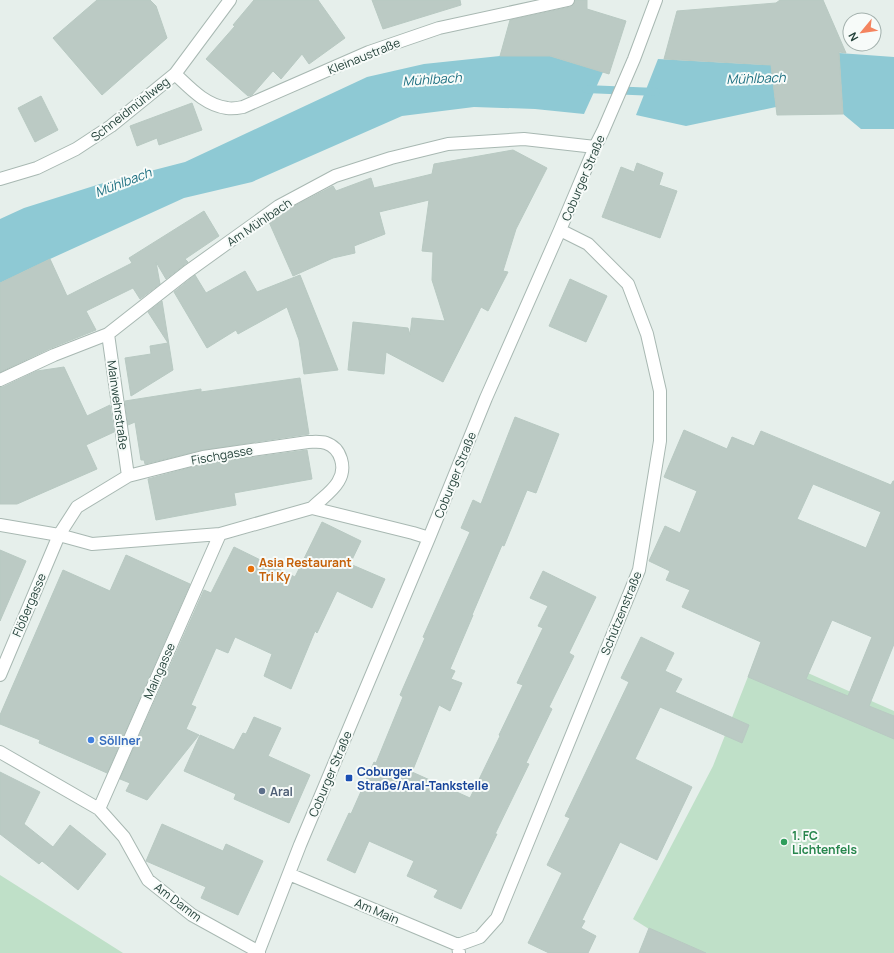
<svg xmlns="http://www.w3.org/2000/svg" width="894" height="953" viewBox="0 0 894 953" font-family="Manrope,sans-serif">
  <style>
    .green { fill: #bfe0c8 }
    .water { fill: #8ec9d4 }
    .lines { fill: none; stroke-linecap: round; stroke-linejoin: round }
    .stream { stroke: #8ec9d4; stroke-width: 8 }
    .building { fill: #bbcac4; stroke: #b8c9c2; fill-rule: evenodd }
    .street-casing { stroke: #a8b8b2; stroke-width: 14 }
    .street { stroke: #fff; stroke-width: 12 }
    .food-dot { fill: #e8710a; stroke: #f7fbf9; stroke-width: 1.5 }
    .shop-dot { fill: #3f7fe0; stroke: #f7fbf9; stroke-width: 1.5 }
    .transit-dot { fill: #1a4fb4; stroke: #f7fbf9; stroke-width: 1.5 }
    .service-dot { fill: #5c6f8a; stroke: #f7fbf9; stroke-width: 1.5 }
    .leisure-dot { fill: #2e9e5b; stroke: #f7fbf9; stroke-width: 1.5 }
    .labels { text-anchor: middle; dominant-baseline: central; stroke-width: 4; stroke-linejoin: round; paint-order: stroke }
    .street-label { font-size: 12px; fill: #24423a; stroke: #f7fbf9 }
    .food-label { font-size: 12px; font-weight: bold; fill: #c56008; stroke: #f7fbf9; text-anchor: start }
    .shop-label { font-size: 12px; font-weight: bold; fill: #366cbe; stroke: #f7fbf9; text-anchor: start }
    .transit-label { font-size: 12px; font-weight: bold; fill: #164399; stroke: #f7fbf9; text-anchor: start }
    .service-label { font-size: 12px; font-weight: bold; fill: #4e5e75; stroke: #f7fbf9; text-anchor: start }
    .leisure-label { font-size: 12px; font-weight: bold; fill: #27864d; stroke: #f7fbf9; text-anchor: start }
    .water-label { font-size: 13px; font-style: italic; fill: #1c6f80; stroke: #f7fbf9 }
  </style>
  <rect width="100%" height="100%" fill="#e6efeb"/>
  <path class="green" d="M758,651L894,711V953H706L649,929L633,919L713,766Z
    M0,875L123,953H0Z"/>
  <path class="water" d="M839,53L894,57V129H861L843,114Z
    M500,56H550L603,72L584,114L535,109L474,107L402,116L252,182L184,198L50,259L0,283V219L24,208L100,184L185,162L367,77L424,64Z
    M658,59L771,65L776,107L686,126L636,115Z"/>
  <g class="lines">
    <path class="stream" d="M586,89L656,92"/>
  </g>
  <path class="building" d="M97,0H150L156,6L167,38L102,95L53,38Z
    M254,0H318L345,38L309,64L302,54L281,79L273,71L252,95L248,96L206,59L235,26L233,25Z
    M372,0H460L461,5L383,29Z
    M575,0H587V9L626,21L609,74L550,56H500L510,20L570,7L573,5Z
    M780,0H823L846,53L839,52L843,114L777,115L771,65L664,59L677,11L776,3Z
    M41,96L58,130L35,142L18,108Z
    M192,103L202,130L159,145L157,138L137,146L130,126Z
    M513,150L547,168L516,229L503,271L508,272L488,311L481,307L443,382L386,352L384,374L348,370L353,322L408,328L410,335L412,318L445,321L432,280L433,252L422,251L429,200L379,212L385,234L354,246L355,253L333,258L293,276L269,222L283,212L333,186L336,191L371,178L374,188L432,174L434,164Z
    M637,163L663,173L659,185L677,191L660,238L602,217L621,167L634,172Z
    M204,211L219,236L185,259L188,262L166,279L156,262L160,284L140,299L133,288L86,311L96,330L51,348L0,372V283L50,259L67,296L132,263L129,258Z
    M245,271L257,292L300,275L338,370L304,374L299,340L287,307L238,334L236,330L207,348L174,292L195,275L206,293Z
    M570,279L607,296L586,342L549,326Z
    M162,301L173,370L131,396L125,358L151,354L150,346L168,343L148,312Z
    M64,367L87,416L110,405L114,432L86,445L97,469L17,504H0V387H3L37,371Z
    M300,378L309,434L202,450L145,464L144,460H141L135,422L128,425L125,401L201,389V392Z
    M515,417L559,434L536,493L527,490L504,546L502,545L472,615H473L450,669L455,671L451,679L462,683L450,711L439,705L412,772L470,798L500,736L499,735L523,685L517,683L543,628L538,626L548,606L530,598L543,571L596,597L569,653L574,656L549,707L552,709L526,763L529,764L495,834H497L461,909L434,897L438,890L407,876L414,861L369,841L355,873L327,860L349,813L351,814L374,762L376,763L403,697L400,695L425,638L423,637L470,532L461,528L473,500L481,504Z
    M684,430L727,449L732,437L754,446L761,431L891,485L893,481H894V644L869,706L894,716V739L748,677L761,642L682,607L690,590L666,580L670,571L649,561L665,526L680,533L697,491L664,477ZM813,484L881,512L866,548L797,519ZM832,620L872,637L848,696L806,679Z
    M307,450L312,479L234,493L236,505L156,520L148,479L204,464Z
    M322,522L361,541L350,564L385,579L372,608L337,591L317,633L315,631L291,689L264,676L272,654L235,637L228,653L216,648L191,705L196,707L186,729L199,735L147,800L126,791L130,783L120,779L204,590L211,593L234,547L295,577Z
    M0,550L26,561L0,621Z
    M126,555L190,584L107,773L39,743L40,740L0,724V715L63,570L110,591Z
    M641,637L674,653L665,671L682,679L675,692L749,725L742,743L660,707L635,759L692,787L657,860L620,842L582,920L585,921L581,928L596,936L588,953H549L528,943L562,873L547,865L570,818L565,816L629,682L621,678Z
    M254,717L281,728L268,756L310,775L289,823L234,799L236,794L184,771L200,735L234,750L243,733L246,734Z
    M0,772L40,792L24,824L53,847L70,825L106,854L78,890L42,861L39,864L0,834Z
    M162,824L223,851L226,844L263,861L238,915L201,898L206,887L146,861Z
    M649,928L706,953H639Z"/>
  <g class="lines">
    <defs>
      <path id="street" d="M175,74C190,88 205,105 227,108C232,109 238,108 243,107L369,52L439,28L568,0
        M0,179L37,168L76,149L111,126L148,96L175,74L230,0
        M108,334L128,476
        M0,380L54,355L108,334L187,272L279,206L335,176L391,158L448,144L524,139L595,147
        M0,525L59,535L92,544L220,534L312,508L413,533L429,538
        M0,675L59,535L77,507L128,476L203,457L308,442C314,442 320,441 326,443C341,448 347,468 338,482C332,492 321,499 312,508
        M0,752L99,809L124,837L148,880L192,915L259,952
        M99,809L220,534
        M289,874L458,945L459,953
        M458,945L480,937L497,918L639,570L660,441V391L647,334L628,284L588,244L560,230
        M258,953L300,845L429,538L486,398L560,230L595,147L603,131L634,59L656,0"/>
    </defs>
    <use href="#street" class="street-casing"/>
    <use href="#street" class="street"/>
  </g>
  <circle class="food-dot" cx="251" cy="569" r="4"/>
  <circle class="shop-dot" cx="91" cy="740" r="4"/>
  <rect class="transit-dot" x="345" y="774" width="8" height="8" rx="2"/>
  <circle class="service-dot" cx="262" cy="791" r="4"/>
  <circle class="leisure-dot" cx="784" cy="842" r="4"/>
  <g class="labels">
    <g class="street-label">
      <text transform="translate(364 56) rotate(-22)">Kleinaustraße</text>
      <text transform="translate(130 109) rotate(-38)">Schneidmühlweg</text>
      <text transform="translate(583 178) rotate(-67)">Coburger Straße</text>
      <text transform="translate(259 222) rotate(-34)">Am Mühlbach</text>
      <text transform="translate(118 405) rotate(82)">Mainwehrstraße</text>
      <text transform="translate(222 455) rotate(-10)">Fischgasse</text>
      <text transform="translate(455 475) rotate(-68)">Coburger Straße</text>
      <text transform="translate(29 605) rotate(-67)">Flößergasse</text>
      <text transform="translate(621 613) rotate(-68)">Schützenstraße</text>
      <text transform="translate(159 671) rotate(-66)">Maingasse</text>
      <text transform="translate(330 774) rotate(-67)">Coburger Straße</text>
      <text transform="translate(178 902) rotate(37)">Am Damm</text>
      <text transform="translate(377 911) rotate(23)">Am Main</text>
    </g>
    <g class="food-label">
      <text x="259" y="562">Asia Restaurant<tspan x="259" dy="14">Tri Ky</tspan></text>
    </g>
    <g class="shop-label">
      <text x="99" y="740">Söllner</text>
    </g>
    <g class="transit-label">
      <text x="357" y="771">Coburger<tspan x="357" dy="14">Straße/Aral-Tankstelle</tspan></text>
    </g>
    <g class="service-label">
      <text x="270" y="791">Aral</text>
    </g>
    <g class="leisure-label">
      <text x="792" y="835">1. FC<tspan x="792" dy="14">Lichtenfels</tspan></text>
    </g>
    <g class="water-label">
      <text transform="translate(756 78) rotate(-2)">Mühlbach</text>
      <text transform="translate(432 79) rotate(-4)">Mühlbach</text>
      <text transform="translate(123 182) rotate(-21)">Mühlbach</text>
    </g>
  </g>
  <g transform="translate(862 32) rotate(241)"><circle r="19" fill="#f7fbf9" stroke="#a3b1ad"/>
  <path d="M0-3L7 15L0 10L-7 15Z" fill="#f4845f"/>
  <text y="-6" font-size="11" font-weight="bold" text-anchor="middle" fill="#24423a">N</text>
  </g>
</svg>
